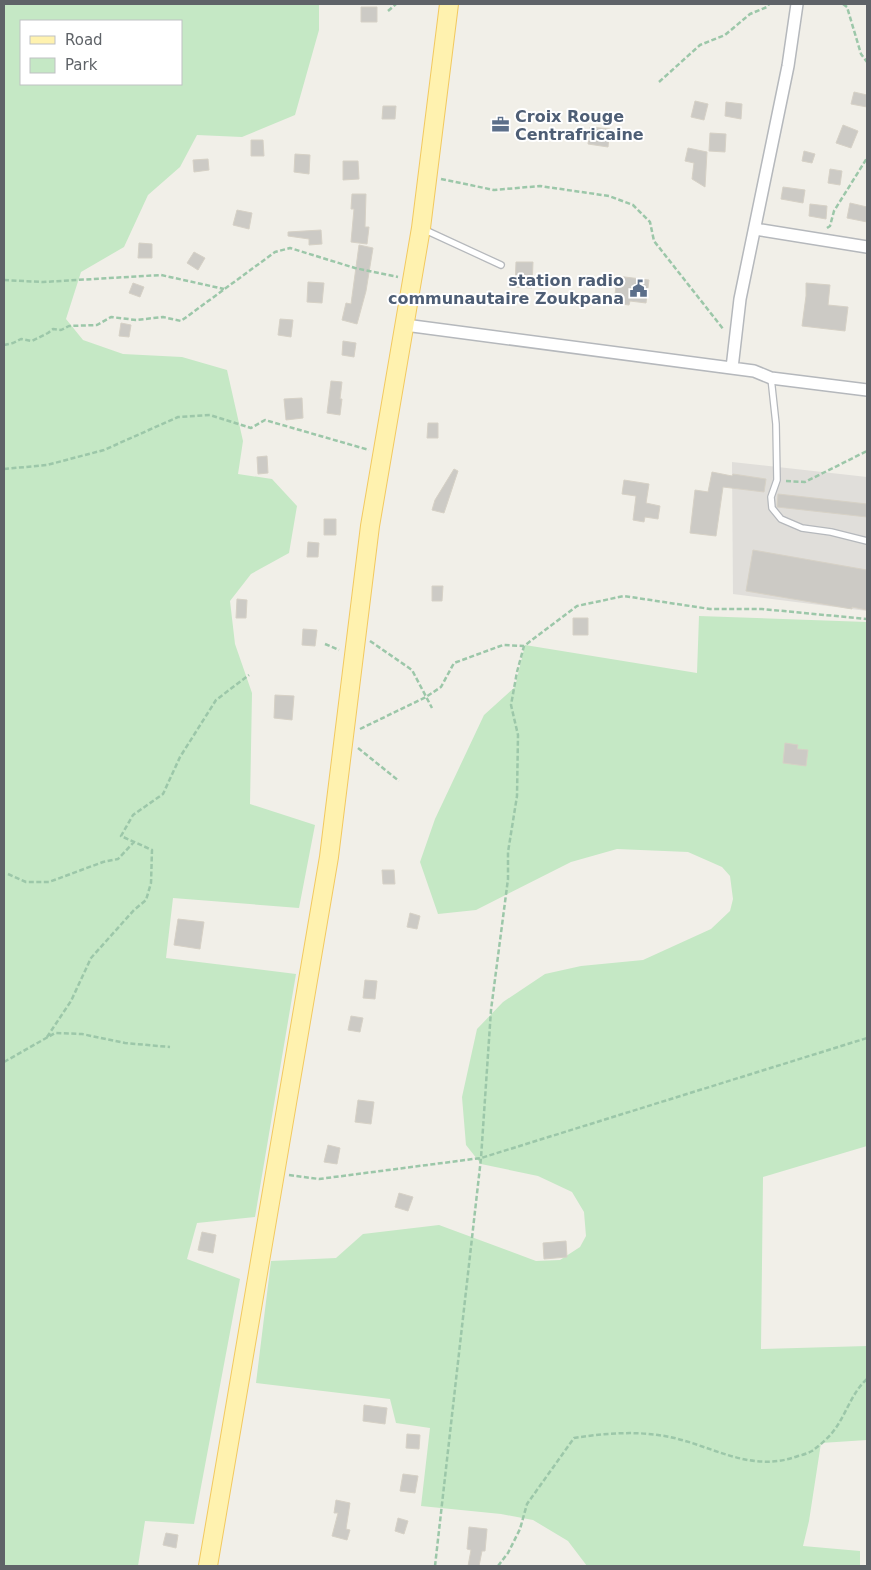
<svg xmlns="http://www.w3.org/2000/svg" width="871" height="1570" viewBox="0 0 871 1570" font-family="'DejaVu Sans',sans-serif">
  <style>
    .industrial { fill: #e0deda }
    .green { fill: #c5e8c5; fill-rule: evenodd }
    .building { fill: #cccac5; stroke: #d6d1c6 }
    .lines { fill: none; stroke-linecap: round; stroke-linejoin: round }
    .service-casing { stroke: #b5b8bc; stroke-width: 8 }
    .minor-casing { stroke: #b5b8bc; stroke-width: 14 }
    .primary-casing { stroke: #f2c960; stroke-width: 20 }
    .path { stroke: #9cc7a9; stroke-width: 2.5; stroke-dasharray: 5 2.5; stroke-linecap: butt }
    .service { stroke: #fff; stroke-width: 5.5 }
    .minor { stroke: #fff; stroke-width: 11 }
    .primary { stroke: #fff2af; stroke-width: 18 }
    .labels { text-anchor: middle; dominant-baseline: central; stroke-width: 4; stroke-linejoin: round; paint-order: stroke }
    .service-label { font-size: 16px; font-weight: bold; fill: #4e5e75; stroke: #fff; text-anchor: start }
  </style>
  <rect width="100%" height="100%" fill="#f1efe8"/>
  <path class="industrial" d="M732,462L867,477V611L733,594Z"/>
  <path class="green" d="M4,4H319V30L295,115L242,137L197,135L180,167L148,195L124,247L81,272L66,319L83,340L123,354L182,357L227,370L243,441L238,474L272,479L297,506L289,553L251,574L230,601L235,644L252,693L250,804L315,825L299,908L173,898L166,958L296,974L255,1217L197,1223L187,1259L240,1279L194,1524L145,1521L138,1566H4ZM21,21H181V84H21Z
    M699,616L867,622V1146L763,1177L761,1349L867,1346V1440L821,1443L809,1521L803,1546L860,1551V1566H587L568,1541L533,1520L501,1514L421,1506L430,1428L396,1423L390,1399L256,1383L271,1261L336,1258L363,1234L439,1225L536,1261L560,1260L580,1247L586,1236L584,1212L572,1192L538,1176L481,1164L466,1145L462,1097L477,1029L503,1002L545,974L581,966L643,960L711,929L730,911L733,899L730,876L722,867L688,852L617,849L571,862L476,910L438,914L420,862L435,819L484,715L515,687L525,645L697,673Z"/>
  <path class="building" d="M361,7H377V22H361Z
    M854,92L867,95V107L851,104Z
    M695,101L708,104L704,120L691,117Z
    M726,102L742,104L741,119L725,116Z
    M383,106H396L395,119H382Z
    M843,125L858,131L851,148L836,143Z
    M590,127L610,129L608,147L588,144Z
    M710,133L726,134L725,152L709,151Z
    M251,140H263L264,156H251Z
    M688,148L707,152L705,187L692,179L694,163L685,161Z
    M804,151L815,154L812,163L802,161Z
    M295,154L310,155L309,174L294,172Z
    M208,159L209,170L194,172L193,160Z
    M343,161H358L359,179L343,180Z
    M830,169L842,171L840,185L828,183Z
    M783,187L805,190L803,203L781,199Z
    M352,194H366L365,227H369L367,244L351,242L354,209H351Z
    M850,203L867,207V222L847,218Z
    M810,204L827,206L826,219L809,216Z
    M237,210L252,213L249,229L233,225Z
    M321,230L322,244L309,245V239L288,236V232Z
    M139,243L152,244V258H138Z
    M359,245L373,248L366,291L357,324L342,320L346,303L351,304Z
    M194,252L205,258L198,270L187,263Z
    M516,262H533L532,288L515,287Z
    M617,276L649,280L646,303L630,301L629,305L614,303Z
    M308,282L324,283L322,303L307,302Z
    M133,283L144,287L140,297L129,293Z
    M806,283L830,285L828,305L848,307L845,331L802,326L806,296Z
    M280,319L293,320L291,337L278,335Z
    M121,323L131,325L129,337L119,336Z
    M343,341L356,343L354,357L342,355Z
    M331,381L342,382L340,399H342L340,415L327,413Z
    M302,398L303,418L286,420L284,399Z
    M428,423H438V438H427Z
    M267,456L268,473L258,474L257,457Z
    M454,469L458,471L444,513L432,510L435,500Z
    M712,472L732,476L733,474L766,479L764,492L723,487L716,536L690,533L695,490L708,492Z
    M624,480L649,484L646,503L660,506L658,519L645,517L644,522L633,520L636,496L622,494Z
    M778,494L867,504V517L777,507Z
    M324,519H336V535H324Z
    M308,542L319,543L318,557H307Z
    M753,550L867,570V610L852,607V609L746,591Z
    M432,586H443L442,601H432Z
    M237,599L247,600L246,618H236Z
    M573,618H588V635H573Z
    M303,629L317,630L315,646L302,645Z
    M275,695L294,696L292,720L274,718Z
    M785,743L798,745L797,749L808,750L806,766L783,763Z
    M382,870H394L395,884H383Z
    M410,913L420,916L417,929L407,927Z
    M178,919L204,922L200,949L174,945Z
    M365,980L377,981L375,999L363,998Z
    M351,1016L363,1018L360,1032L348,1030Z
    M358,1100L374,1102L371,1124L355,1122Z
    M328,1145L340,1148L337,1164L324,1162Z
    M399,1193L413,1197L408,1211L395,1207Z
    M202,1232L216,1235L213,1253L198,1250Z
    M566,1241L567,1257L544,1259L543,1243Z
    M364,1405L387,1408L385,1424L363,1421Z
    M407,1434L420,1435L419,1449L406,1448Z
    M403,1474L418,1476L415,1493L400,1491Z
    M336,1500L350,1503L346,1529L350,1530L347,1540L332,1536L338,1513H334Z
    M398,1518L408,1521L404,1534L395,1531Z
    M469,1527L487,1529L485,1551H482L479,1566H468L471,1550L467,1549Z
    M166,1533L178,1535L176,1548L163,1545Z"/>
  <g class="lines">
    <defs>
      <path id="service" d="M423,229L501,265
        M771,378L776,424L777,480L771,497L772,508L781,519L802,528L831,532L867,541"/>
      <path id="minor" d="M755,229L867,247
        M405,325L754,371L771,378L867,390
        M732,368L740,299L788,66L797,4"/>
      <path id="primary" d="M208,1566L329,857L370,526L421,228L449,4"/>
    </defs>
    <use href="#service" class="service-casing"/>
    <use href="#minor" class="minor-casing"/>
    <use href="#primary" class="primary-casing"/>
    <path class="path" d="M843,4L847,7L861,54L867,62
      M388,11L396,4
      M659,82L700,45L725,35L750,14L767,7L769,4
      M441,179L494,190L540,186L609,196L633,205L650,222L654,241L724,330
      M827,228L830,226L834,211L867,158
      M4,280L43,282L161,275L224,289
      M4,345L13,343L21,339L32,341L48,333L53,329L61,330L69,326L97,325L111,317L136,320L163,317L181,321L275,252L290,248L355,268L398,277
      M4,469L47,465L104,450L178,417L210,415L251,428L265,420L369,450
      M786,481L805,482L867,451
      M370,641L412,670L432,708
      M325,644L339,650
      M360,729L426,697L441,687L454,663L503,645L524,646L577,606L624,596L710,609H762L867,619
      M358,748L399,781
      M8,874L26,882H49L103,862L118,859L134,842
      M47,1037L71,1001L91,958L134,910L146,900L151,883L152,850L121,836L133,815L163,794L180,757L216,700L249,675
      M4,1062L55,1033L82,1034L125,1043L170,1047
      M289,1175L319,1179L481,1158L867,1038
      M435,1566L481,1158L491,1010L508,879V852L517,796L518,735L511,705L517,672L524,646
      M498,1566L508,1553L520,1529L527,1504L574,1438C600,1434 631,1431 658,1435C707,1441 747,1475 798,1456C803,1455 808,1453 812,1451C819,1446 827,1439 832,1433C846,1416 851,1393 867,1379"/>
    <use href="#service" class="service"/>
    <use href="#minor" class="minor"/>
    <use href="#primary" class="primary"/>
  </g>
  <defs>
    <symbol id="office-bare" viewBox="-9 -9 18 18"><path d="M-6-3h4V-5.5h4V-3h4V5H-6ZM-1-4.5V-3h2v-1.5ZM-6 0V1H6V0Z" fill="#5c6f8a" stroke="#fff" stroke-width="2.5" paint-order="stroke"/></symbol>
    <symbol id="civic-bare" viewBox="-9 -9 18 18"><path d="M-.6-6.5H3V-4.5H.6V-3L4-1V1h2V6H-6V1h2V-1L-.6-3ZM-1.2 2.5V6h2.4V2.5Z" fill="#5c6f8a" stroke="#fff" stroke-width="2.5" paint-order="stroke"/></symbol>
  </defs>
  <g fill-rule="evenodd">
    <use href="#office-bare" x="488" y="112" width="25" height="25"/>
    <use href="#civic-bare" x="626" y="276" width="25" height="25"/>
  </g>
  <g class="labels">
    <g class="service-label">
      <text x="515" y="116">Croix Rouge<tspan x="515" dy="18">Centrafricaine</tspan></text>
      <text x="624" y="280" text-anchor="end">station radio<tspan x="624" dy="18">communautaire Zoukpana</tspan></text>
    </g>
  </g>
  <rect width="871" height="1570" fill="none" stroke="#5f6368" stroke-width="10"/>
  <rect x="20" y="20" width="162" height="65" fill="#ffffff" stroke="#bfc1c3"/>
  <rect x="30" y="36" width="25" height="8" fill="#fff2af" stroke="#bfc1c3"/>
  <text x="65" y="45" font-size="15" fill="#5f6368">Road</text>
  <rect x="30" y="58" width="25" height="15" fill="#c5e8c5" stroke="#bfc1c3"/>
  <text x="65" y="70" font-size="15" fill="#5f6368">Park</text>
</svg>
